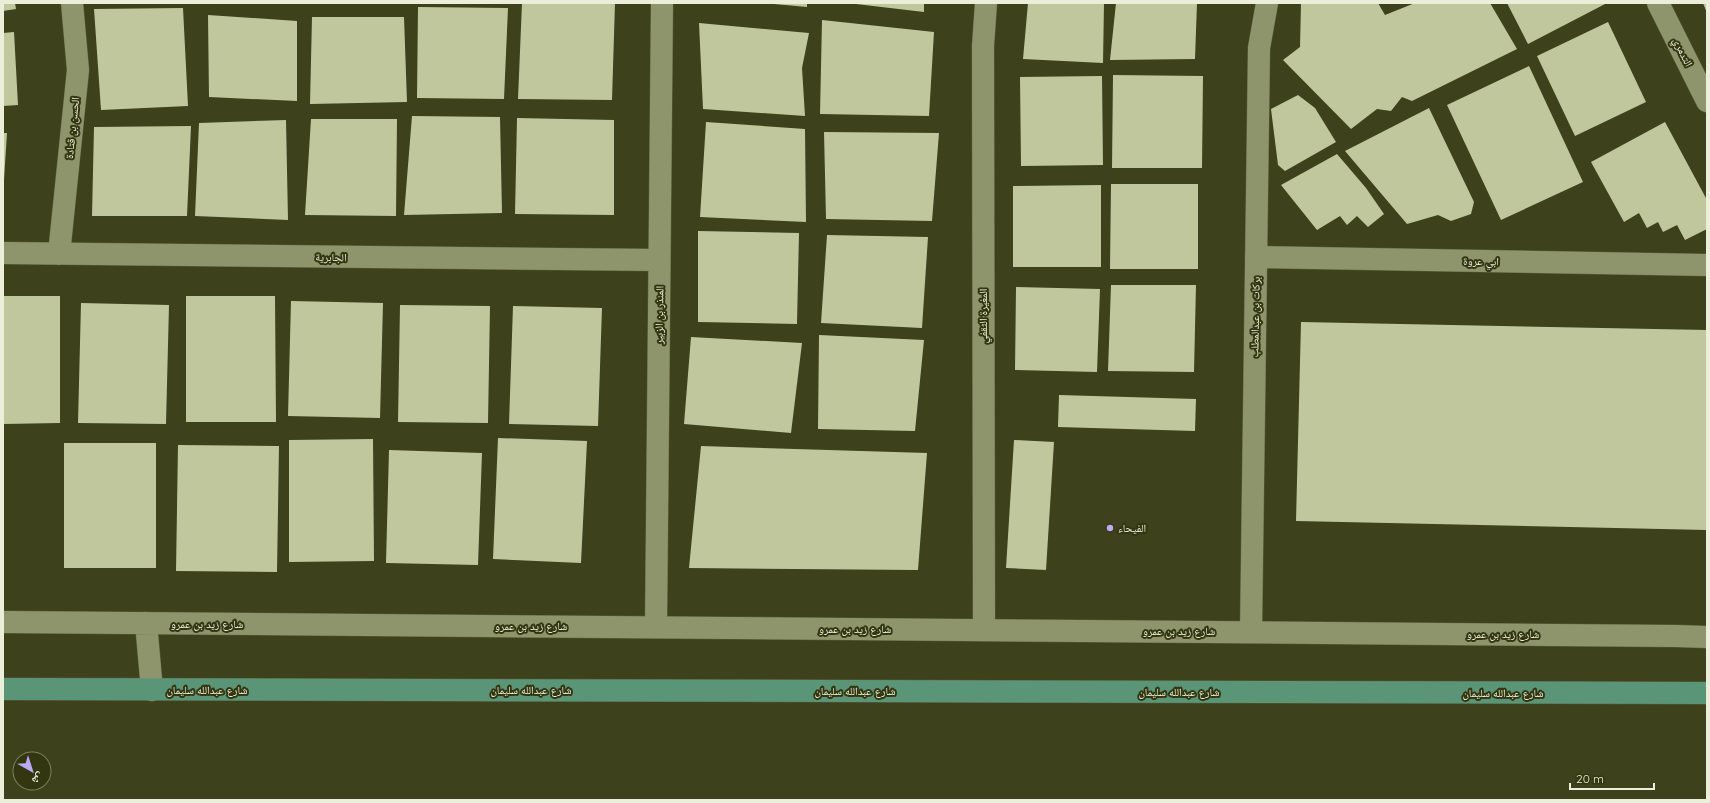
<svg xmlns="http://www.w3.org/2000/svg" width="1710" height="803" viewBox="0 0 1710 803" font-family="Quicksand,'Noto Naskh Arabic',sans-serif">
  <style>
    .building { fill: #c1c79d }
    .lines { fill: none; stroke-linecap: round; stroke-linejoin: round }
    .street-casing { stroke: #5c5f3d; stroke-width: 23 }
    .secondary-casing { stroke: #5c5f3d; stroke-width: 23 }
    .primary-casing { stroke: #5c5f3d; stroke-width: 23 }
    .street { stroke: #8e946b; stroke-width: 22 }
    .secondary { stroke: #8e946b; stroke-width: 22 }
    .primary { stroke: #5a9578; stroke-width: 22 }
    .poi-dot { fill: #bcaaf6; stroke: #333711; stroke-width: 1.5 }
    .labels { text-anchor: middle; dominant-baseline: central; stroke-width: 4; stroke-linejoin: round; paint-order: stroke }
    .street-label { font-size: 11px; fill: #ebefd9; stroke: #333711 }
    .poi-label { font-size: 11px; fill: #ebefd9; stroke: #333711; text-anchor: start }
  </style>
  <rect width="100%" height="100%" fill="#3d411c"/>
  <path class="building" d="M3,3H15L16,9L3,11Z
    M522,3H615L612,100L518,99Z
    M763,3H807V7Z
    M856,3H924V12L856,4Z
    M1028,3H1104L1103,63L1023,59Z
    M1116,3H1197L1195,59L1110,60Z
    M1301,3H1378L1385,15L1415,3H1490L1517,49L1412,101L1402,97L1391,111L1377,109L1351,129L1283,60L1300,47Z
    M1507,3H1607L1528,44Z
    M1703,3H1707V13Z
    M418,7L508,8L504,99L417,98Z
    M183,8L188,106L101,110L94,9Z
    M208,15L297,21V101L209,97Z
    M312,17H404L407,102L310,104Z
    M822,20L934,32L929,116L820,114Z
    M1608,22L1646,102L1575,136L1537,56Z
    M699,23L809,33L802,68L805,116L703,109Z
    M14,32L18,105L3,106V33Z
    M1529,66L1583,182L1501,220L1447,105Z
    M1113,75L1203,76L1202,168H1112Z
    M1102,76L1103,165L1021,166L1020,77Z
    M1298,95L1315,108L1336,142L1285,171L1278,165L1271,109Z
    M1429,108L1474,202L1471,214L1451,221L1438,215L1407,224L1345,151Z
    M412,116L500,117L502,213L404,215Z
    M517,118L614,120V215L515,214Z
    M311,119H397L396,216L305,215Z
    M286,120L288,220L195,216L199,123Z
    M706,122L805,129L806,222L700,217Z
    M1665,122L1707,200V229L1685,240L1677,225L1663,232L1658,222L1647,228L1639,213L1624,222L1591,162Z
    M191,126L187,216H92L94,127Z
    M824,132L939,133L932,221L826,219Z
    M3,133H7L4,180H3Z
    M1337,154L1366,188L1384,214L1368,227L1357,216L1347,225L1340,216L1317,230L1281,185Z
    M1111,184H1198V269H1110Z
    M1101,185V267H1013V186Z
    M698,231L799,233L797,324L698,322Z
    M827,235L928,237L922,328L821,323Z
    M1111,285H1196L1194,372L1108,371Z
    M1016,287L1100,289L1097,372L1015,370Z
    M3,296H60V423L3,424Z
    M186,296H275L276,422H186Z
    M291,301L383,303L380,418L288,416Z
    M81,303L169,305L166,424L78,423Z
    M400,305L490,306L488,423L398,422Z
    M513,306L602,308L598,426L509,424Z
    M1301,322L1707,330V530L1296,521Z
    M819,335L924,340L915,431L818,429Z
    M691,337L802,343L791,433L684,424Z
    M1059,395L1196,399L1195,431L1058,427Z
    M498,438L587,441L581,563L493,559Z
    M373,439L374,561L289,562V440Z
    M1014,440L1054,442L1046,570L1006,568Z
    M64,443H156V568H64Z
    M178,445L279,446L277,572L176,571Z
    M701,446L927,453L918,570L689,568Z
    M389,450L482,453L478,565L386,563Z"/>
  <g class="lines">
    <defs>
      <path id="street" d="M1658,3L1707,101
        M3,253L659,260
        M59,254L78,70L72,3
        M1256,257L1707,265
        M656,627L662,3
        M984,630L983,46L986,3
        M1251,632L1259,48L1267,3"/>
      <path id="secondary" d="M3,622L1676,636L1707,637
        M146,623L152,690"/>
      <path id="primary" d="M3,689L1707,693"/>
    </defs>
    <use href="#street" class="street-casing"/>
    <use href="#secondary" class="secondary-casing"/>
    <use href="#primary" class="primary-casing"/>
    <use href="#street" class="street"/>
    <use href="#secondary" class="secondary"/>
    <use href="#primary" class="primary"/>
  </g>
  <circle class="poi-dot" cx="1110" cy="528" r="4"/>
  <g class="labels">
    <g class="street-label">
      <text transform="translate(1683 52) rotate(64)">التدمري</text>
      <text transform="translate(72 128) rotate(-84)">الحسن بن قتادة</text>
      <text transform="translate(331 257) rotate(1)">الجابرية</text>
      <text transform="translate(1481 261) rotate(1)">ابي عروة</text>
      <text transform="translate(659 315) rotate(-89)">المنذر بن الزبير</text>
      <text transform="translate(983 316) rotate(-90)">المغيرة الثقفي</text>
      <text transform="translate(1255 317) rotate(-89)">بركات بن عبدالمطلب</text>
      <text x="207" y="624">شارع زيد بن عمرو</text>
      <text x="531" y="626">شارع زيد بن عمرو</text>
      <text x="855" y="629">شارع زيد بن عمرو</text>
      <text x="1179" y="631">شارع زيد بن عمرو</text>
      <text x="1503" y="634">شارع زيد بن عمرو</text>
      <text x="207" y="690">شارع عبدالله سليمان</text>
      <text x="531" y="690">شارع عبدالله سليمان</text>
      <text x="855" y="691">شارع عبدالله سليمان</text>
      <text x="1179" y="692">شارع عبدالله سليمان</text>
      <text x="1503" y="693">شارع عبدالله سليمان</text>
    </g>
    <g class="poi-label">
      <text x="1118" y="528">الفيحاء</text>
    </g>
  </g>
  <rect width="1710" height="803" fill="none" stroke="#ebefd9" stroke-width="8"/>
  <g transform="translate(32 771) rotate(141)"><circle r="19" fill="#333711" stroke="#7d8161"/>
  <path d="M0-3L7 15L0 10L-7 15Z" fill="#bcaaf6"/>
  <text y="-6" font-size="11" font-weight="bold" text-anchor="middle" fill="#ebefd9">ش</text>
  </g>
  <path d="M1570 783v6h84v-6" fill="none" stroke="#ebefd9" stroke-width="2"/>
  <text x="1576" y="783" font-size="12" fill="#ebefd9" stroke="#333711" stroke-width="3" paint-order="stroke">20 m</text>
</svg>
